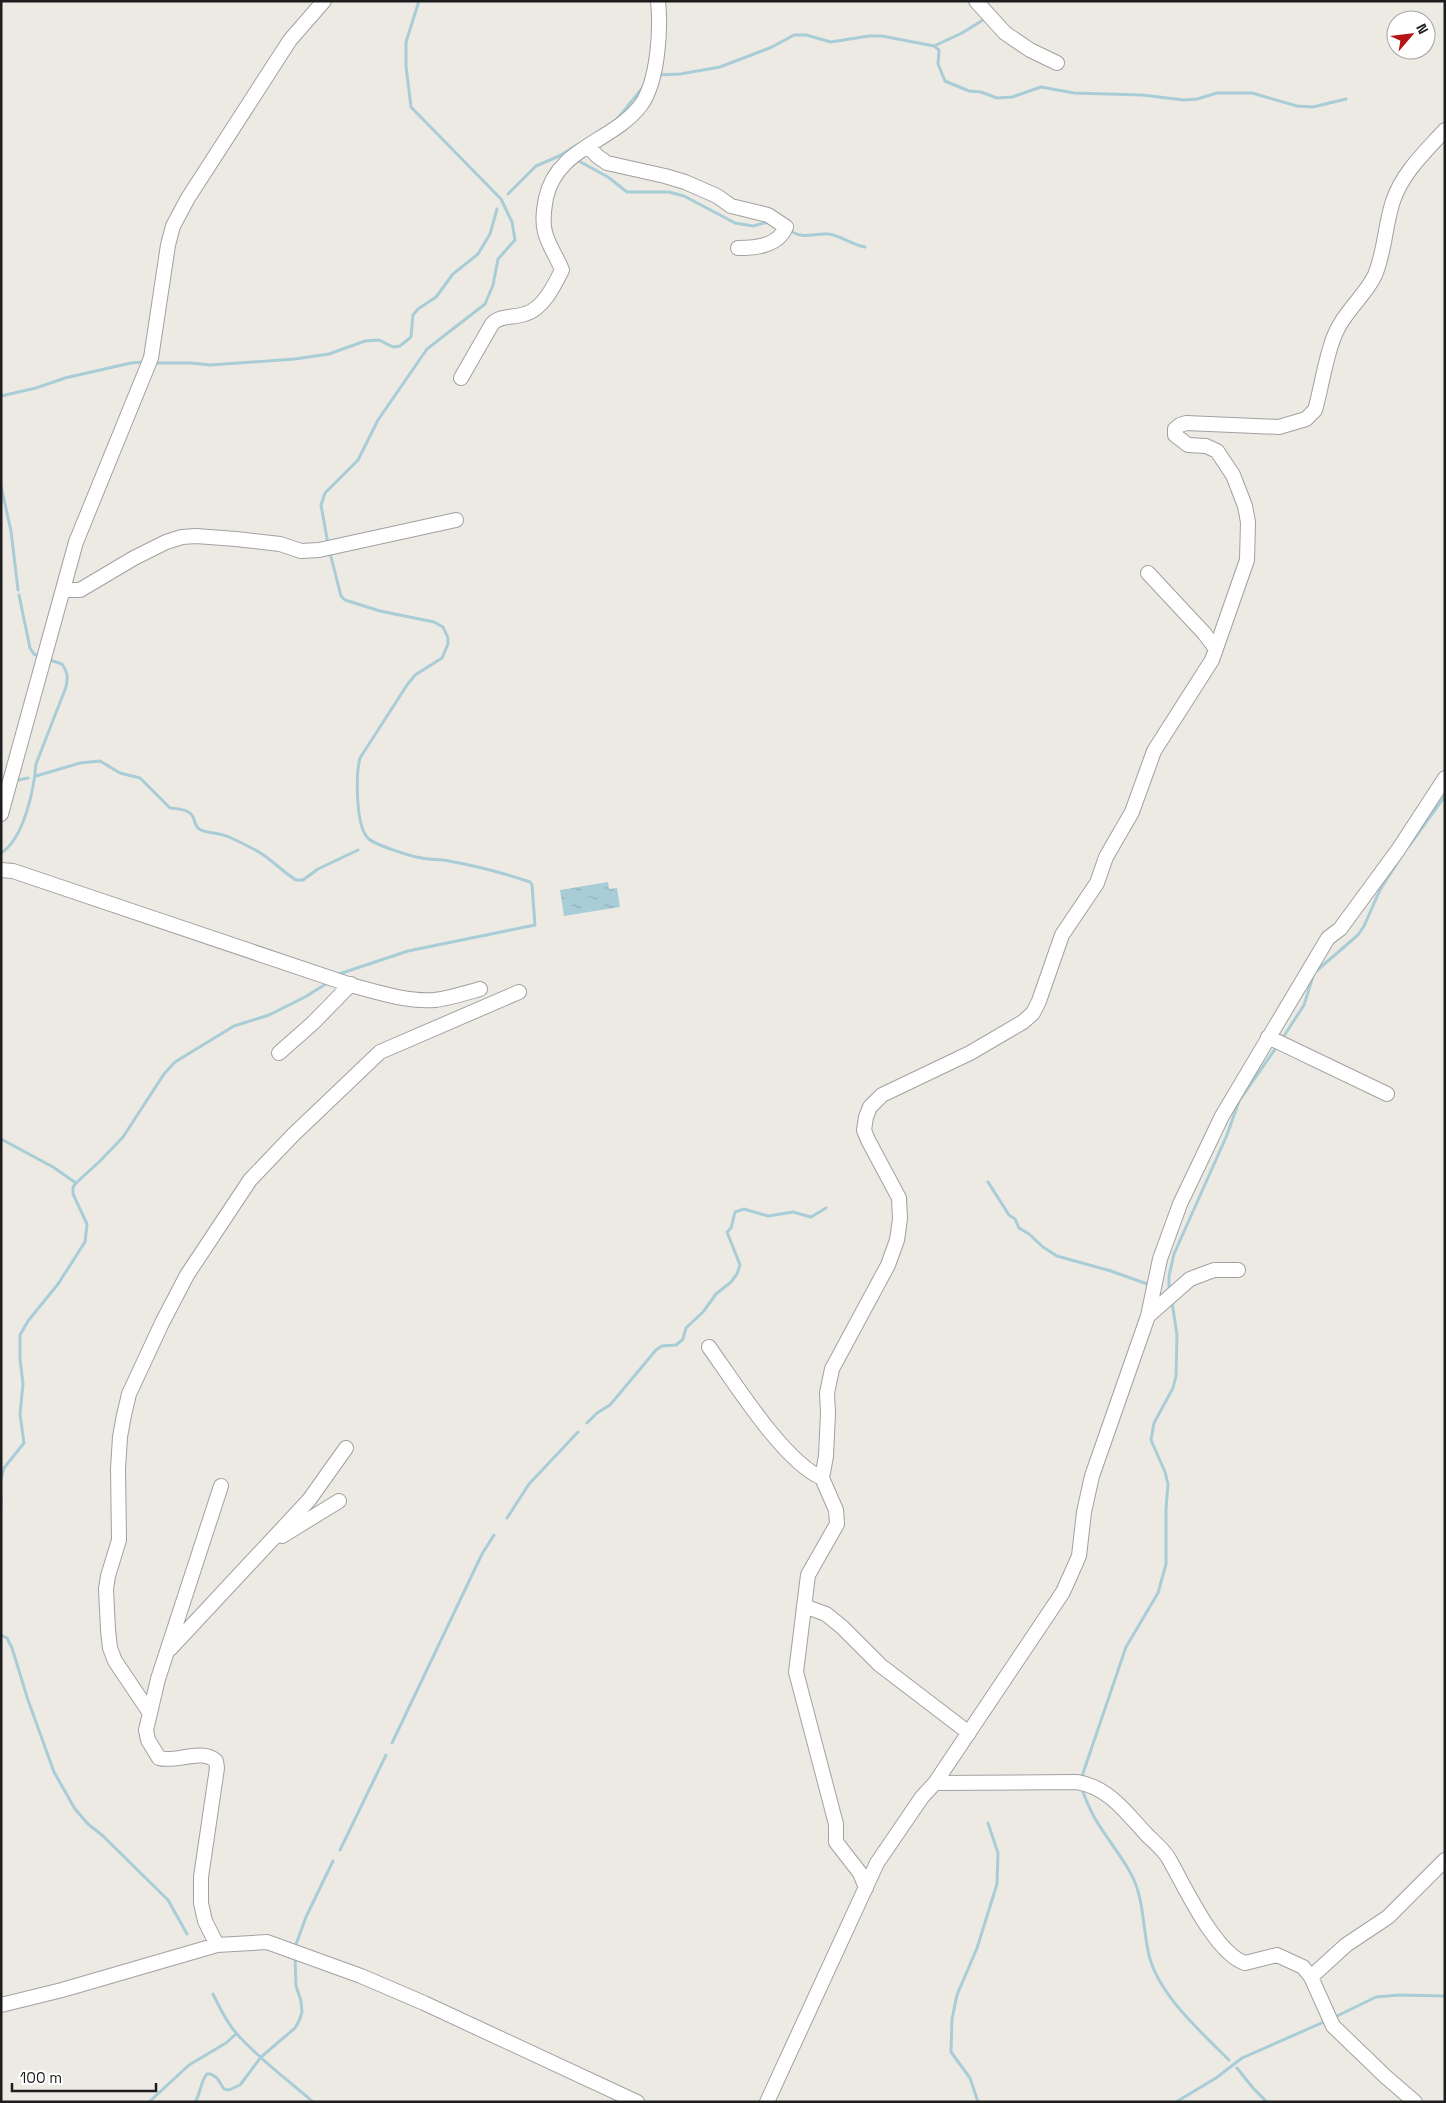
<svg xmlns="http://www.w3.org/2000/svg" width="1446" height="2103" viewBox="0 0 1446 2103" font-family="'Space Grotesk',sans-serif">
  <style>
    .water { fill: url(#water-ripples) }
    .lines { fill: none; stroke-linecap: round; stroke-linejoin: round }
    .stream { stroke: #a9cdd7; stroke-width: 3 }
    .minor-casing { stroke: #a1a1a1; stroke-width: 16 }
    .minor { stroke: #fff; stroke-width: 14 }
  </style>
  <defs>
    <pattern id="water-ripples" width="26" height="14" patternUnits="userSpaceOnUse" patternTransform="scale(1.25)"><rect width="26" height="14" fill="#a9cdd7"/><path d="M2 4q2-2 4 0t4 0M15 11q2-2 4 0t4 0" fill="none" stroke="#91b0b8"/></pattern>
  </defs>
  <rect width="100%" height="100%" fill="#edeae4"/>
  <path class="water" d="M608,882L609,889L617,888L620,907L564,916L560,890Z"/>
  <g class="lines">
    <path class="stream" d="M934,46L939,50L938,64L945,81L969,91L981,92L997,98L1012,97L1041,87L1074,93L1142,95L1184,100L1197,99L1217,93H1252L1297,106L1313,107L1346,99
      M656,75L680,74L720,67L772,47L794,35H806L831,42L869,36H882L934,46L962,33L983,20
      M618,118L644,86
      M575,159L608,177L627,192H669L684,196L735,223L753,226L768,222
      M508,194L536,166L559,156L577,145
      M790,230C801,240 814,233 828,234C840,235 852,245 865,247
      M155,363H191L210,365L295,359L329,354L365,341L379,340L393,347L400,346L411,337L413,315L418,309L436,297L453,274L478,254L490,234L497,209
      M1,396L36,388L65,378L131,363L144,362
      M1,486L11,531L18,590
      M328,544L321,505L325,493L358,460L378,420L427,349L485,304L493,285L498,259L515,240L512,222L501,199L411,107L406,66V42L419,1
      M330,553L341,596L345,600L380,611L434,622L443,627L448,638V644L442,658L415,675L407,685L360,758C356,773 355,828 369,839C376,845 412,857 422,858C431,860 440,859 449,861C476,866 504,873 530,882L532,885L535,925L408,951L336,975
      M19,595L30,648L34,654L41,657
      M36,776L80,763L100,761L120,773L140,778L170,808C204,810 188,824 201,830C210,834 220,832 231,838C240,842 250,847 259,852C272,860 283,872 296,880H303L318,869L358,850
      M19,780L28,778
      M1409,846L1445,796
      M1,853C24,839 34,789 36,764L66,687C68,677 68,673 62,664L50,660
      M1282,1039L1304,1005L1314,973L1358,935L1364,926L1380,890L1401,857
      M1,1139L53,1167L76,1183
      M988,1182L1009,1215L1015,1219L1019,1228L1029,1234L1043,1247L1057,1256L1111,1271L1150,1285
      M1169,1293V1276L1174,1254L1227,1135L1239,1101L1278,1045
      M587,1423L597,1413L610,1405L656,1350L662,1346L676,1345L683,1339L686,1328L703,1312L716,1294L731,1282L737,1274L740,1265L727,1232L731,1228L735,1212L744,1209L768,1216L793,1212L811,1217L826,1208
      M1,1479L4,1468L24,1443L20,1414L23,1384L20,1359V1335L28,1321L58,1284L85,1242L87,1224L73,1194V1187L76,1183L100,1161L123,1137L164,1074L175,1062L234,1026L269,1015L305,997L329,982
      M1,1497V1505
      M507,1518L529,1484L578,1432
      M1,1635L7,1638L12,1648L28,1700L54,1772L75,1809L88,1824L103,1836L168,1900L187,1934
      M392,1743L482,1554L494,1535
      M1081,1779L1126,1647L1158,1593L1166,1564V1509L1168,1484L1165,1472L1151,1440L1154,1423L1173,1388L1176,1376L1177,1335L1172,1302
      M1081,1787C1086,1800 1091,1814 1099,1825C1110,1843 1125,1860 1134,1880C1144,1903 1143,1930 1149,1955C1158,1994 1201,2032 1229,2060
      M340,1850L386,1755
      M295,1947L306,1917L333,1861
      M213,1994C220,2008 226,2022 237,2034C259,2059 288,2080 313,2102
      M1333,2018L1376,1997L1399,1995L1445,1996
      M1237,2068L1253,2088L1267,2102
      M149,2102L189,2065L226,2043L236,2034
      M195,2102C201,2093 200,2082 207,2074H211L217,2078L224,2089L229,2090L240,2085L261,2057L295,2028L299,2021L302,2012L301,2001L296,1986L295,1957
      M978,2102L970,2078L951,2052L952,2019L957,1995L977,1948L997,1884L998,1853L988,1823
      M1176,2102L1216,2078L1242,2058L1326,2021"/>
    <defs>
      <path id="minor" d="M976,1L1005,33L1030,50L1057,63
        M588,146L597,156L607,163L665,176L685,182L717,196L731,206L768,215L786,227C778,246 756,248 738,248
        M461,378L492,324C500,315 513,318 525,314C543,309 554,286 562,270C557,257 548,245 545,232C542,221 544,209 546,198C557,147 613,142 641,105C658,81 661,30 658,1
        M1148,573L1204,633L1216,649
        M63,590H80L134,558L166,542L182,537L196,536L236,539L280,544L301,551L319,550L456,520
        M1,814L76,542L151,358L168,245L173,226L188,198L290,40L324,1
        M1,870L13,871L354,986C380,993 408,1002 435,1000C450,998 466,993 480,989
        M1268,1037L1387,1094
        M279,1053L314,1022L351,984
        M1148,1316L1190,1279L1214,1270H1238
        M709,1347C734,1382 784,1462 822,1478
        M282,1536L339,1501
        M804,1606L826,1614L842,1627L880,1665L969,1733
        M170,1649L309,1500L346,1448
        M150,1713L115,1661L110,1648L108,1630L106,1589L108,1576L119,1540L118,1469L120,1437L124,1415L129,1394L162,1323L187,1275L250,1180L293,1135L380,1052L519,992
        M935,1783L1077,1782C1108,1787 1126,1812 1146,1834C1154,1842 1164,1850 1169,1859C1185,1887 1215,1953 1245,1963L1277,1955L1303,1967L1311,1977L1333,2026L1386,2077L1415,2102
        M866,1888L860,1873L836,1842V1824L796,1672L808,1575L837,1524L836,1510L822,1478L826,1456L828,1413L827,1393L832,1369L888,1265L897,1240L900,1219L899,1198L868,1140L864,1130L866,1117L870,1107L882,1095L970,1053L1023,1022L1033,1013L1039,1001L1062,935L1097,883L1106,857L1132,812L1154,751L1212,660L1247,560L1248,522L1245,506L1233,475L1217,451L1206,446L1188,445L1175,435V429L1180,425L1186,423L1279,427L1306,419L1315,410C1322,386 1326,353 1336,332C1345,311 1365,296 1375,275C1385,251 1385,225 1393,201C1403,172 1425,152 1445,130
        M217,1945L205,1921L201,1903V1877L217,1768L216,1761C201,1748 176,1763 159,1758L148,1740L146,1730L158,1679L221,1486
        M1311,1977L1346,1945L1388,1917L1445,1860
        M1,2005L62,1990L217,1945L267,1942L361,1976L424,2003L637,2102
        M767,2102L877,1863L922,1797L935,1783L1063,1592L1079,1556L1084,1512L1092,1476L1148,1316L1160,1259L1180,1204L1222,1116L1328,938L1340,929L1398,850L1445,778"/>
    </defs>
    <use href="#minor" class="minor-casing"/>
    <use href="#minor" class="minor"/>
  </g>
  <rect width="1446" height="2103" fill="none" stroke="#1d1d1d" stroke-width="5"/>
  <g transform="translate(1411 35) rotate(62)"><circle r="24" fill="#ffffff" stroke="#a5a5a5"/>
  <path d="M0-4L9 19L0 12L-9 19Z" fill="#b71415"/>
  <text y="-8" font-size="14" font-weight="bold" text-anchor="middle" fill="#1d1d1d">N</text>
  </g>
  <path d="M12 2083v8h144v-8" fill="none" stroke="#1d1d1d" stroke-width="2.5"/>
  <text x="20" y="2083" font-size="15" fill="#1d1d1d" stroke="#ffffff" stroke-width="4" paint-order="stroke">100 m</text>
</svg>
